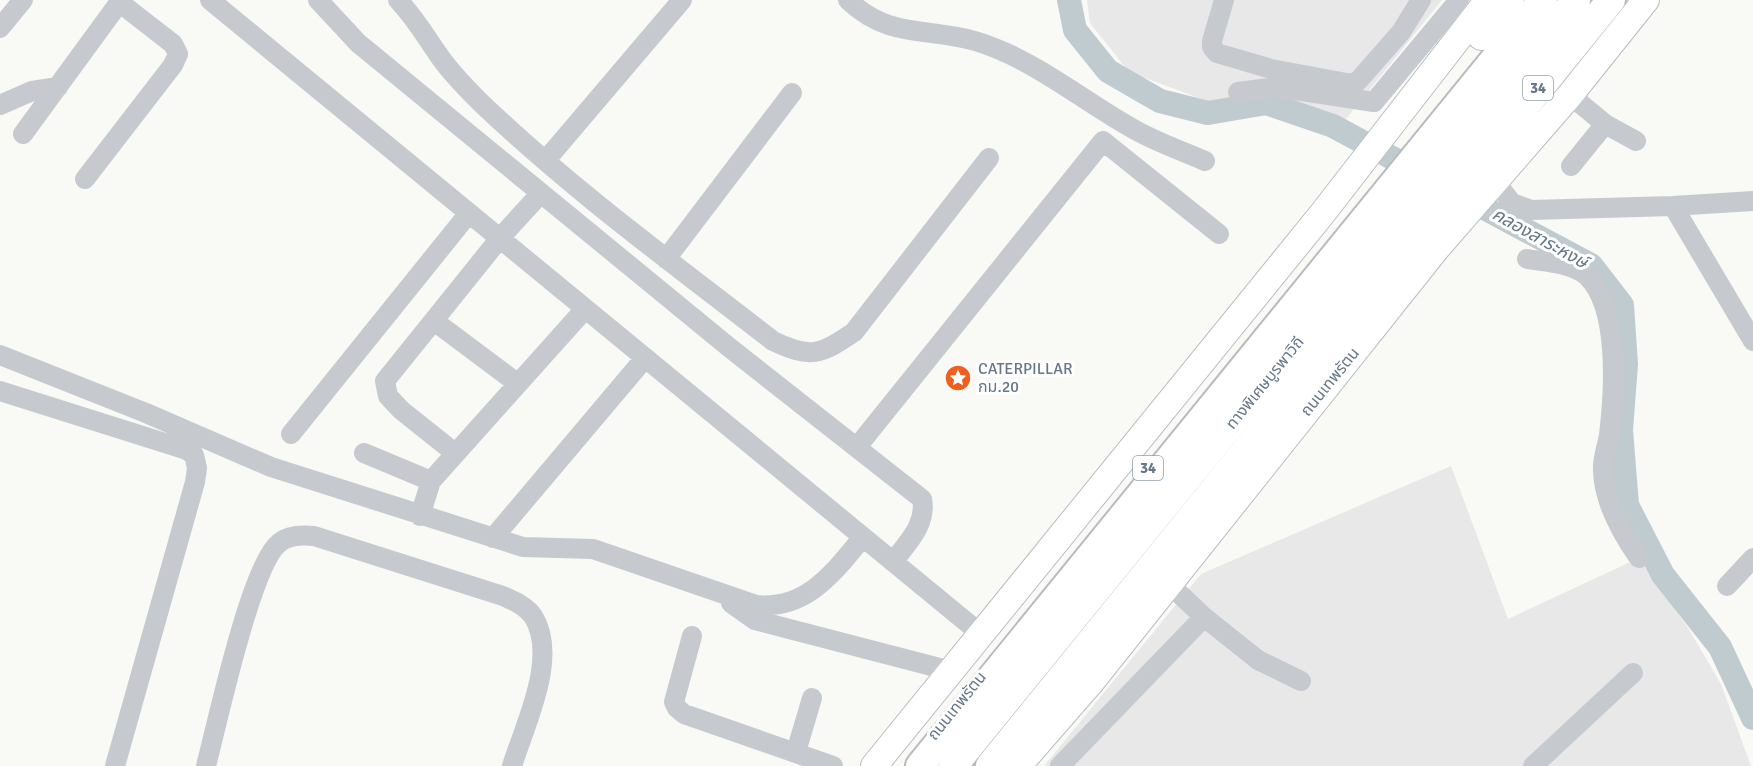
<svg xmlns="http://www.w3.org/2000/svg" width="1753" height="766" viewBox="0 0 1753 766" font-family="Signika,'Noto Sans Thai',sans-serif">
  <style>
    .built { fill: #e7e8e7 }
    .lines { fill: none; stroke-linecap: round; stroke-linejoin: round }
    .river { stroke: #c0cbd0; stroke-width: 24 }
    .major-casing { stroke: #b9bdc1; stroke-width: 28 }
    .highway-casing { stroke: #b8bcbf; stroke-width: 32 }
    .minor { stroke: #c6cace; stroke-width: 20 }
    .major { stroke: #fff; stroke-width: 26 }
    .highway { stroke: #fff; stroke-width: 28 }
    .labels { text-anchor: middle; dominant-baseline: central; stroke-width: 6; stroke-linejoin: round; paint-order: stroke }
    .shield { fill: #fff; stroke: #93a0ac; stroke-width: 1.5 }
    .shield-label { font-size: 15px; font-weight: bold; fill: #657789 }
    .poi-label { font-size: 16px; fill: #657789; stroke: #fff; text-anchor: start }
    .street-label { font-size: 16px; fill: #657789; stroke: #fff }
    .water-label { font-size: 18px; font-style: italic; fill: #627884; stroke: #fff }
  </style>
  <rect width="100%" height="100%" fill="#f9f9f6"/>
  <path class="built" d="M1087,0H1442L1346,119L1267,95L1215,104L1129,72L1090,23Z
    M1451,466L1508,619L1639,558L1688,628L1721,684L1751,766H1044L1201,574Z"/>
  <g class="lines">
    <path class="river" d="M1069,0L1075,30L1108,71L1160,101L1208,113L1266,103L1333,126L1422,174
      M1458,194L1591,265L1622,305L1626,364L1621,430L1627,505L1663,575L1720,647L1753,718"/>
    <defs>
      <path id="major" d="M1481,37L1511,0
        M874,766L1322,214L1488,0
        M1018,766L1092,681L1437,248L1570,95L1646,0"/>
      <path id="highway" d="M920,766L1543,0
        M953,766L1576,0
        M990,766L1611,0"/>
    </defs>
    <use href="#major" class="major-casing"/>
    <use href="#highway" class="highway-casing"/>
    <path class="minor" d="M210,0L981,634
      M318,0L358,43L730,348L922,499C927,524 908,542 893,562
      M398,0C415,18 424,34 438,54C449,71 466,88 480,102C571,189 674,264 773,341C811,359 820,355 854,332L989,158
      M848,0C889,39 926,27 975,41C1032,58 1079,98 1130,127C1153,141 1180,150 1205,161
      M1224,0L1212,41V47L1217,53L1271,69L1352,84L1358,81L1401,32L1421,0
      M0,28L23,0
      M1238,92L1276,87L1374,102L1459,0
      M1570,95L1605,124L1571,166
      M0,105L32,91L58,87
      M1605,124L1636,141
      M23,134L121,0
      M546,160L682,0
      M85,179L173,65L178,54L173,44L119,2
      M1495,181L1512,203L1531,210L1673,206L1753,201
      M1673,206L1753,341
      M666,259L792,93
      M1527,259C1545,262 1573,263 1587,276C1620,308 1614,393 1609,435C1607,447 1602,459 1603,471C1604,502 1622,534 1639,558
      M434,321L517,383
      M0,355L146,413L271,467L523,547L593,549L756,605C807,610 834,572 863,537
      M0,391L187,450L194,455L197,468L195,482L115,766
      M291,434L469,213
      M857,447L1103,141L1219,234
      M364,453L431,481
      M455,453L401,410L388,396L385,381L500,238L541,193
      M420,516L431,481L585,309
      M493,538L645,358
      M1169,584L1204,617L1258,660L1301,681
      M1727,586L1753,558
      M731,603L755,620L951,671
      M692,636L674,702L677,708L684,714L833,766
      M796,752L812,698
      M206,766C217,724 251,565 279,543C288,535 303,535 314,536L503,596C514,601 526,606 533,616C559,657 525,724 512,766
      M1060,766L1204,617
      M1533,766L1633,673"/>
    <use href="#major" class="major"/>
    <use href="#highway" class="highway"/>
  </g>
  <defs>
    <symbol id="sight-disc" viewBox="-11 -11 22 22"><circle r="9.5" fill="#f15f1e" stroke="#fff"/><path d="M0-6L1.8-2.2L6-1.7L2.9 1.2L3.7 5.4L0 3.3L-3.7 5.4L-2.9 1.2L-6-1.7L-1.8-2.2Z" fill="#fff"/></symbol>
  </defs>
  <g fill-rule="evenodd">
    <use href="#sight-disc" x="943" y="363" width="30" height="30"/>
  </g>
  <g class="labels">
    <g class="shield">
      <rect x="1523" y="76" width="30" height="24" rx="4.5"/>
      <rect x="1133" y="456" width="30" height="24" rx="4.5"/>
    </g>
    <g class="shield-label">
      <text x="1538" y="88">34</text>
      <text x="1148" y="468">34</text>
    </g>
    <g class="poi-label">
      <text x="978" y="369">CATERPILLAR<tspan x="978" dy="18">กม.20</tspan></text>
    </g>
    <g class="street-label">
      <text transform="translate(1330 382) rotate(-51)">ถนนเทพรัตน</text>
      <text transform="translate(1265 383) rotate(-51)">ทางพิเศษบูรพาวิถี</text>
      <text transform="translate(957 706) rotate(-51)">ถนนเทพรัตน</text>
    </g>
    <g class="water-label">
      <text transform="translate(1540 238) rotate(29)">คลองสาระหงษ์</text>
    </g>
  </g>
</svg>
